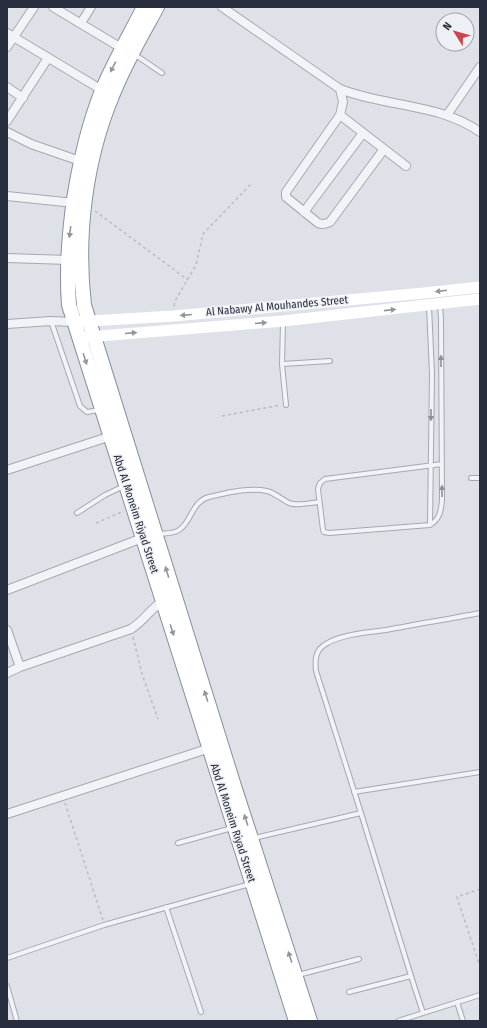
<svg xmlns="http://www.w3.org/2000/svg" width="487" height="1028" viewBox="0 0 487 1028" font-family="'Fira Sans Condensed',sans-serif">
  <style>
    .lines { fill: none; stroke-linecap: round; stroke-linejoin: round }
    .lane-casing { stroke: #a4a8b2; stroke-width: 6 }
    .street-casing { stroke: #a4a8b2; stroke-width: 10 }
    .highway-casing { stroke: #878e9e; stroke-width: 16 }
    .path { stroke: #b9bcc2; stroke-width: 1.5; stroke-dasharray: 3 3; stroke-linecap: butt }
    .lane { stroke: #f1f3f6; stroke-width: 4 }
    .street { stroke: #f1f3f6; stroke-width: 8 }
    .secondary { stroke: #fff; stroke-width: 11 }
    .highway { stroke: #fff; stroke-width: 14 }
    .oneway { fill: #94969e }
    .oneway2 { fill: #8c909a }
    .labels { text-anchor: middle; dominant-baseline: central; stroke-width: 3; stroke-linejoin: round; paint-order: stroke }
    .street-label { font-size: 11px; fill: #282e3e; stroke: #eef0f5 }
  </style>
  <rect width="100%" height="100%" fill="#dfe1e8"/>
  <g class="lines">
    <defs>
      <path id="lane" d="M134,54L162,73
        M440,305L441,319L442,500C441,511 440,519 430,525L329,533L324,532L323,530L318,489L320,483L325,479L442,464
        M429,306L432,374L430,525
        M51,321L80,406L87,412L99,410
        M283,322L282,364L286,405
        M282,364L330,361
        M471,478H480
        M77,513L105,495L124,486
        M158,534C165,533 174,534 179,530C192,522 191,502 209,497C227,493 249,487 267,491C275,493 281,499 289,503C295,506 312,503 319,502
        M354,792L480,772
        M361,813L316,671C315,661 315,652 323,646C336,635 369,632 386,630C417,624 449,619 480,613
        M254,838L361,813L411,976L423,1013
        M178,843L232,828
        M166,907L201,1012
        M7,958L104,925L250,884
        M298,975L359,959
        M7,986L17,1021
        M349,992L411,976
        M457,1002L463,1021
        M398,1021L480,995"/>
      <path id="street" d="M53,7L123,49
        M222,7L340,89C385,107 439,103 480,132
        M81,23L91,7
        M7,33L102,90
        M7,47L34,7
        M7,87L23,98
        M340,89L343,102L340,115L286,192V197L318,223C323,225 326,224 330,222L384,149
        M340,115L406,166
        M447,115L480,67
        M7,121L48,58
        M7,132L31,144L80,161
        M7,196L74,203
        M304,212L363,133
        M7,258L68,260
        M7,324L51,321L73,322
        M7,470L111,436
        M7,590L145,537
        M7,630L20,667
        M7,673L20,667L131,629C144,621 151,608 163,601
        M7,814L210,748"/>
      <path id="highway" d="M144,7C130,35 114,62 102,91C88,126 80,162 74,199C69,235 66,268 69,305L296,1021
        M157,7C141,36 124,65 112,96C85,161 76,236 84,305L234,786L310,1021"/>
    </defs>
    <use href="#lane" class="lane-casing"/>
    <use href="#street" class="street-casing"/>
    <use href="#highway" class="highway-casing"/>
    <path class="path" d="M95,211L188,280
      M174,306L175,301L196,265L203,234L251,184
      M222,416L281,405
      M96,523L124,511
      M133,637L142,674L158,719
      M65,803L103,920
      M480,889L457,897L480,967"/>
    <use href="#lane" class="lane"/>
    <use href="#street" class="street"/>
    <path class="secondary" d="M73,322L174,316L424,293L480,287
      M87,337L283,321L480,299"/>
    <use href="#highway" class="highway"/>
  </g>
  <defs><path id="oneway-solid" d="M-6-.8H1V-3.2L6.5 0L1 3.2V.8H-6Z"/></defs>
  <g class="oneway">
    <use href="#oneway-solid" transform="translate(113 67) rotate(117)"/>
    <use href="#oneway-solid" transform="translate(70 232) rotate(97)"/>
    <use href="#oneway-solid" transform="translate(441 291) rotate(173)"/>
    <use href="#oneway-solid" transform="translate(390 310) rotate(-6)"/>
    <use href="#oneway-solid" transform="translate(186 315) rotate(175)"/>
    <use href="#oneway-solid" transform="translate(261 323) rotate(-5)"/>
    <use href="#oneway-solid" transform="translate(131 333) rotate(-5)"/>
    <use href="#oneway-solid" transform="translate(85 359) rotate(72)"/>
    <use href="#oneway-solid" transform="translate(167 572) rotate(-107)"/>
    <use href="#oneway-solid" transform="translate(172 630) rotate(72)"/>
    <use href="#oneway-solid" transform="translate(206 696) rotate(-107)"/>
    <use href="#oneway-solid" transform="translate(246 820) rotate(-108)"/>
    <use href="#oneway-solid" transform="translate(290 957) rotate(-108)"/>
  </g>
  <g class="oneway2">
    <use href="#oneway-solid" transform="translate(441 361) rotate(-90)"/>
    <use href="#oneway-solid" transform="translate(431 415) rotate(91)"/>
    <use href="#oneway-solid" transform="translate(442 491) rotate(-90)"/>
  </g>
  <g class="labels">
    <g class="street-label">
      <text transform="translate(277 306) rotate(-5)">Al Nabawy Al Mouhandes Street</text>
      <text transform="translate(136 514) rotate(72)">Abd Al Moneim Riyad Street</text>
      <text transform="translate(233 823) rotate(72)">Abd Al Moneim Riyad Street</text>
    </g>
  </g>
  <rect width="487" height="1028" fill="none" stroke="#282e3e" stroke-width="16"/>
  <g transform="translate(455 32) rotate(307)"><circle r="19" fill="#eef0f5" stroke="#9fa2ac"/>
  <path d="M0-3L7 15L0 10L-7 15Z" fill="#c9484f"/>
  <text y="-6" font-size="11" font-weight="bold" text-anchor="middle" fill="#282e3e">N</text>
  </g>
</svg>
